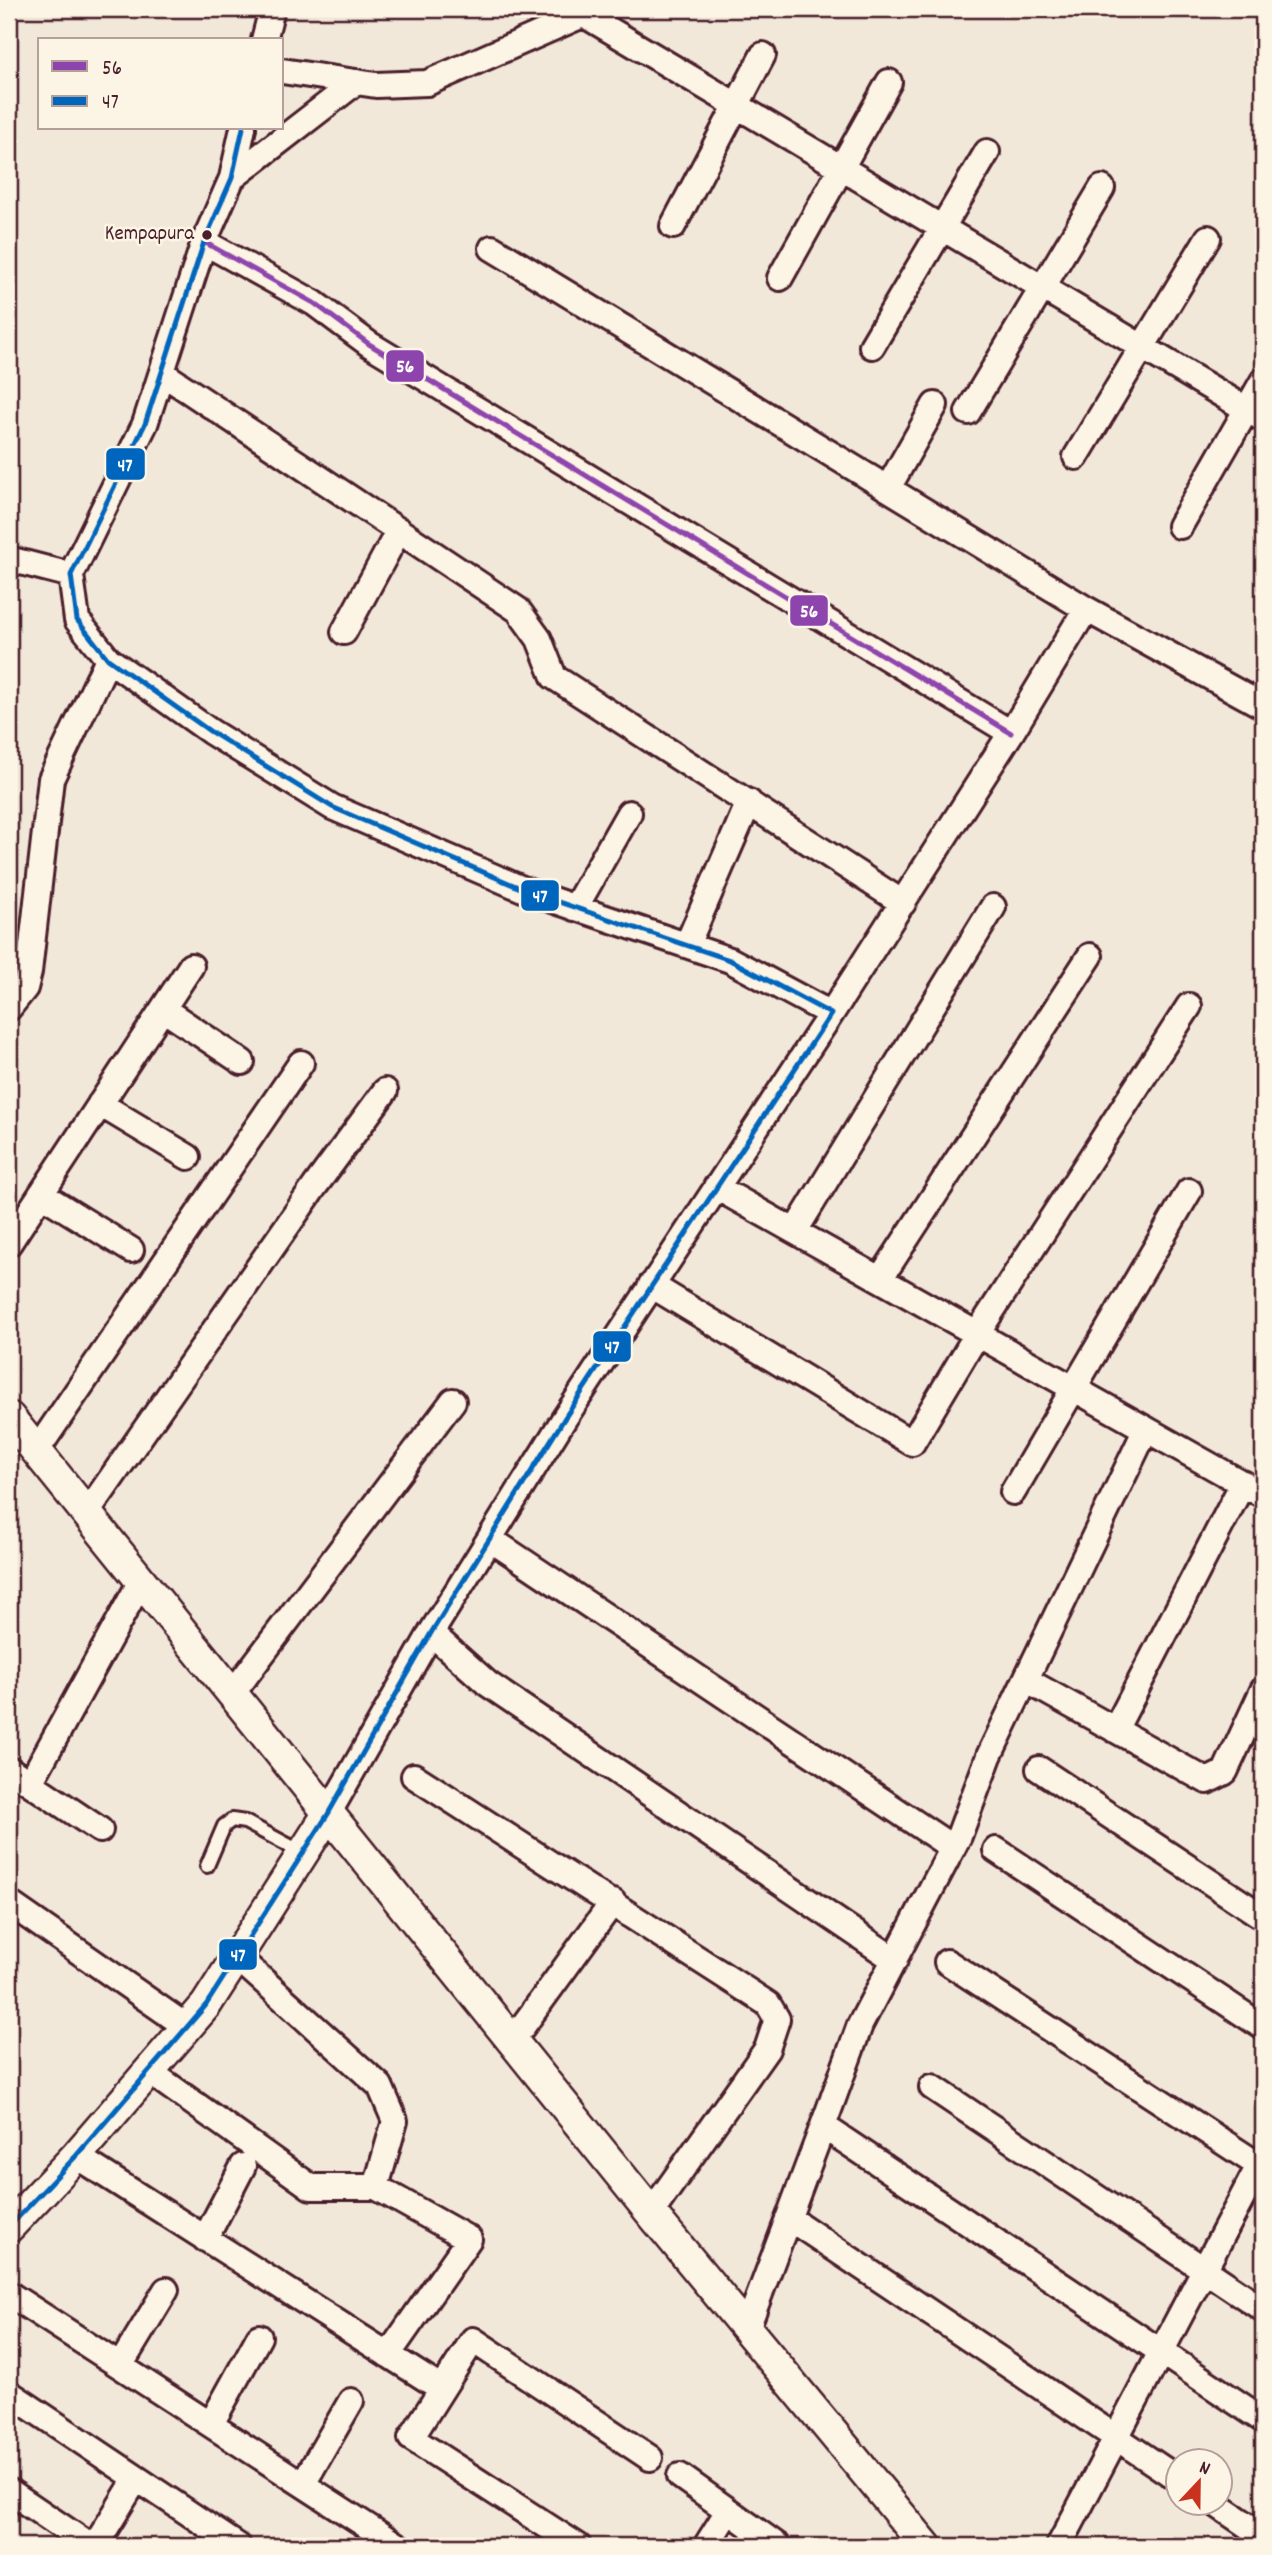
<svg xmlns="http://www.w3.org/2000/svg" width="1272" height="2555" viewBox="0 0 1272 2555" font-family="Dekko,sans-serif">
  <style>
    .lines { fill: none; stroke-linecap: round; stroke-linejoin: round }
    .service-casing { stroke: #4a1f2b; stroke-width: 18 }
    .minor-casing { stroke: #4a1f2b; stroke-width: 30 }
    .tertiary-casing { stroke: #4a1f2b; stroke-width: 35 }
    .service { stroke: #fcf5e5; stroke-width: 12 }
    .minor { stroke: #fcf5e5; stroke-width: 24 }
    .tertiary { stroke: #fcf5e5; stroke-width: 30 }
    .bus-1-casing { stroke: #fcf5e5; stroke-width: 10 }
    .bus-2-casing { stroke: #fcf5e5; stroke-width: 10 }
    .bus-1 { stroke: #8e44ad; stroke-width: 5 }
    .bus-2 { stroke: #0065bd; stroke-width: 5 }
    .bus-dot { fill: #4a1f2b; stroke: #fcf5e5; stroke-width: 2.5 }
    .labels { text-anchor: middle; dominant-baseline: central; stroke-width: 5; stroke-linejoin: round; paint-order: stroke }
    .bus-label { font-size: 21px; fill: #4a1f2b; stroke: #fcf5e5; text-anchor: end }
    .line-badge { stroke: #fcf5e5; stroke-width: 2.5 }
    .badge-label { font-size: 19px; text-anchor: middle; font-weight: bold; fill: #fff }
  </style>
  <rect width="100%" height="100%" fill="#f1e8da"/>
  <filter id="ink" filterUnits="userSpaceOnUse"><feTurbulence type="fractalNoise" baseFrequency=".0143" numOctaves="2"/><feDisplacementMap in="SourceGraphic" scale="14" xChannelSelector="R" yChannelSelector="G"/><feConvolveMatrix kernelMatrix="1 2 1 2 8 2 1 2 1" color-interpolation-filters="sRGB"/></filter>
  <g filter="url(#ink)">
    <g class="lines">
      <defs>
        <path id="service" d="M207,1866L224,1826L232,1820L245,1822L303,1853"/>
        <path id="minor" d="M583,14L1263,419
          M264,40L272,9
          M282,71L376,85L427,83L596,9
          M243,128L232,178L204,242L145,424L71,575L77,620L108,659L211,732L332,807L532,893L730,960L831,1014L564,1419L431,1633L328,1814
          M232,178L356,82
          M673,226L763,55
          M204,242L314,303L369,344L1011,733
          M492,248L1086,609L1263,706
          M780,278L889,82
          M872,346L987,152
          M162,373L518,610L539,639L554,677L903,903
          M968,412L1102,188
          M1076,457L1208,238
          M888,488L935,405
          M1180,526L1263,381
          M9,559L71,575
          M344,632L399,530
          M575,908L629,813
          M687,945L749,802
          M9,1008L25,988L29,972L51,779L108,659
          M163,1009L242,1062
          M831,1014L1011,733L1086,609
          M100,1104L188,1157
          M716,1187L1263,1495
          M41,1194L131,1250
          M795,1231L993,907
          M9,1243L191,966
          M880,1279L1090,956
          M651,1285L912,1443L977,1334L1189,1006
          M37,1450L301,1063
          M1013,1492L1189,1191
          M87,1513L315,1186L385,1091
          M490,1539L953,1848
          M431,1633L488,1684L895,1960
          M1026,1680L1207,1781L1225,1772L1263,1690
          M232,1694L453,1401
          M1115,1730L1243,1483
          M9,1769L100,1830
          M1039,1769L1263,1917
          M414,1776L768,2004L777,2019L767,2049L651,2213
          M30,1783L141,1581
          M996,1850L1263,2027
          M9,1903L187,2027
          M237,1957L380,2086L395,2121L376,2187
          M947,1962L1263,2168
          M512,2041L613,1902
          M150,2072L311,2187H376L469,2239L388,2355
          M932,2087L1263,2309
          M823,2126L860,2025L959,1836L989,1756L1146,1429
          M76,2156L442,2389
          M789,2218L1178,2479
          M205,2239L243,2166
          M9,2294L398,2546
          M746,2331L823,2126L1263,2420
          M120,2366L166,2290
          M9,2393L238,2546
          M211,2424L259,2337
          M680,2476L778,2546
          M303,2484L351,2401
          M9,2491L90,2546
          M1213,2502L1263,2536
          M95,2546L136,2479
          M578,2546L411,2438L473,2340L650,2458
          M706,2546L728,2511
          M1059,2546L1263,2158"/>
        <path id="tertiary" d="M9,1417L651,2213L926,2546
          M9,2227L76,2156L206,2005L328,1814"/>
      </defs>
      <use href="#service" class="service-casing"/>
      <use href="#minor" class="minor-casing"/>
      <use href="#tertiary" class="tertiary-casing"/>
      <use href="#service" class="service"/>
      <use href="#minor" class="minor"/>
      <use href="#tertiary" class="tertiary"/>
      <defs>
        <path id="bus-1" d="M204,242L314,303L369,344L1011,733"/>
        <path id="bus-2" d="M9,2227L76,2156L206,2005L328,1814L431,1633L564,1419L831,1014L730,960L532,893L332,807L211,732L108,659L77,620L71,575L145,424L204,242L232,178L243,128"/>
      </defs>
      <use href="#bus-1" class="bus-1-casing"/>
      <use href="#bus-2" class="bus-2-casing"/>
      <use href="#bus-1" class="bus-1"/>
      <use href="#bus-2" class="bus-2"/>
    </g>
  </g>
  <circle class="bus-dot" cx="207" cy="235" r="6"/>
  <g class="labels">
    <g class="bus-label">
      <text x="194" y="235">Kempapura</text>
    </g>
  </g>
  <g class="line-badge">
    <rect x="385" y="349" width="40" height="34" rx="7" fill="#8e44ad"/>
    <rect x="105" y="447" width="41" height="34" rx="7" fill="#0065bd"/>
    <rect x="789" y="594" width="40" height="33" rx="7" fill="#8e44ad"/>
    <rect x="520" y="879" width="40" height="33" rx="7" fill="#0065bd"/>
    <rect x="592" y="1330" width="40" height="33" rx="7" fill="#0065bd"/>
    <rect x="218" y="1938" width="40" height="33" rx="7" fill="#0065bd"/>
  </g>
  <g class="badge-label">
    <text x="405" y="372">56</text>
    <text x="125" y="471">47</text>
    <text x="809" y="617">56</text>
    <text x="540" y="902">47</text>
    <text x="612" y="1353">47</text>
    <text x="238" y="1961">47</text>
  </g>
  <rect width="1272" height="2555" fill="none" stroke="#fcf5e5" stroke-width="35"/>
  <rect x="18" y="18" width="1237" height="2520" fill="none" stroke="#4a1f2b" stroke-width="2.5" filter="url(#ink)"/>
  <rect x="38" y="38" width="245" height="91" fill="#fcf5e5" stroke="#b59f9b" stroke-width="2"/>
  <rect x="52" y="61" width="35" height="10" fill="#8e44ad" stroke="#b59f9b" stroke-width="2"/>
  <text x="102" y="74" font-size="21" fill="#4a1f2b">56</text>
  <rect x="52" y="96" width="35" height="10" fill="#0065bd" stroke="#b59f9b" stroke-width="2"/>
  <text x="102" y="108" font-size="21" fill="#4a1f2b">47</text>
  <g transform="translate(1199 2482) rotate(22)"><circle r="33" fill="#fcf5e5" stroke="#b59f9b" stroke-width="2"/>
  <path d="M0-5L12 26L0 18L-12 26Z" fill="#c8321e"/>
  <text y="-10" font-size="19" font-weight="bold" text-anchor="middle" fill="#4a1f2b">N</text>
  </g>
</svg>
